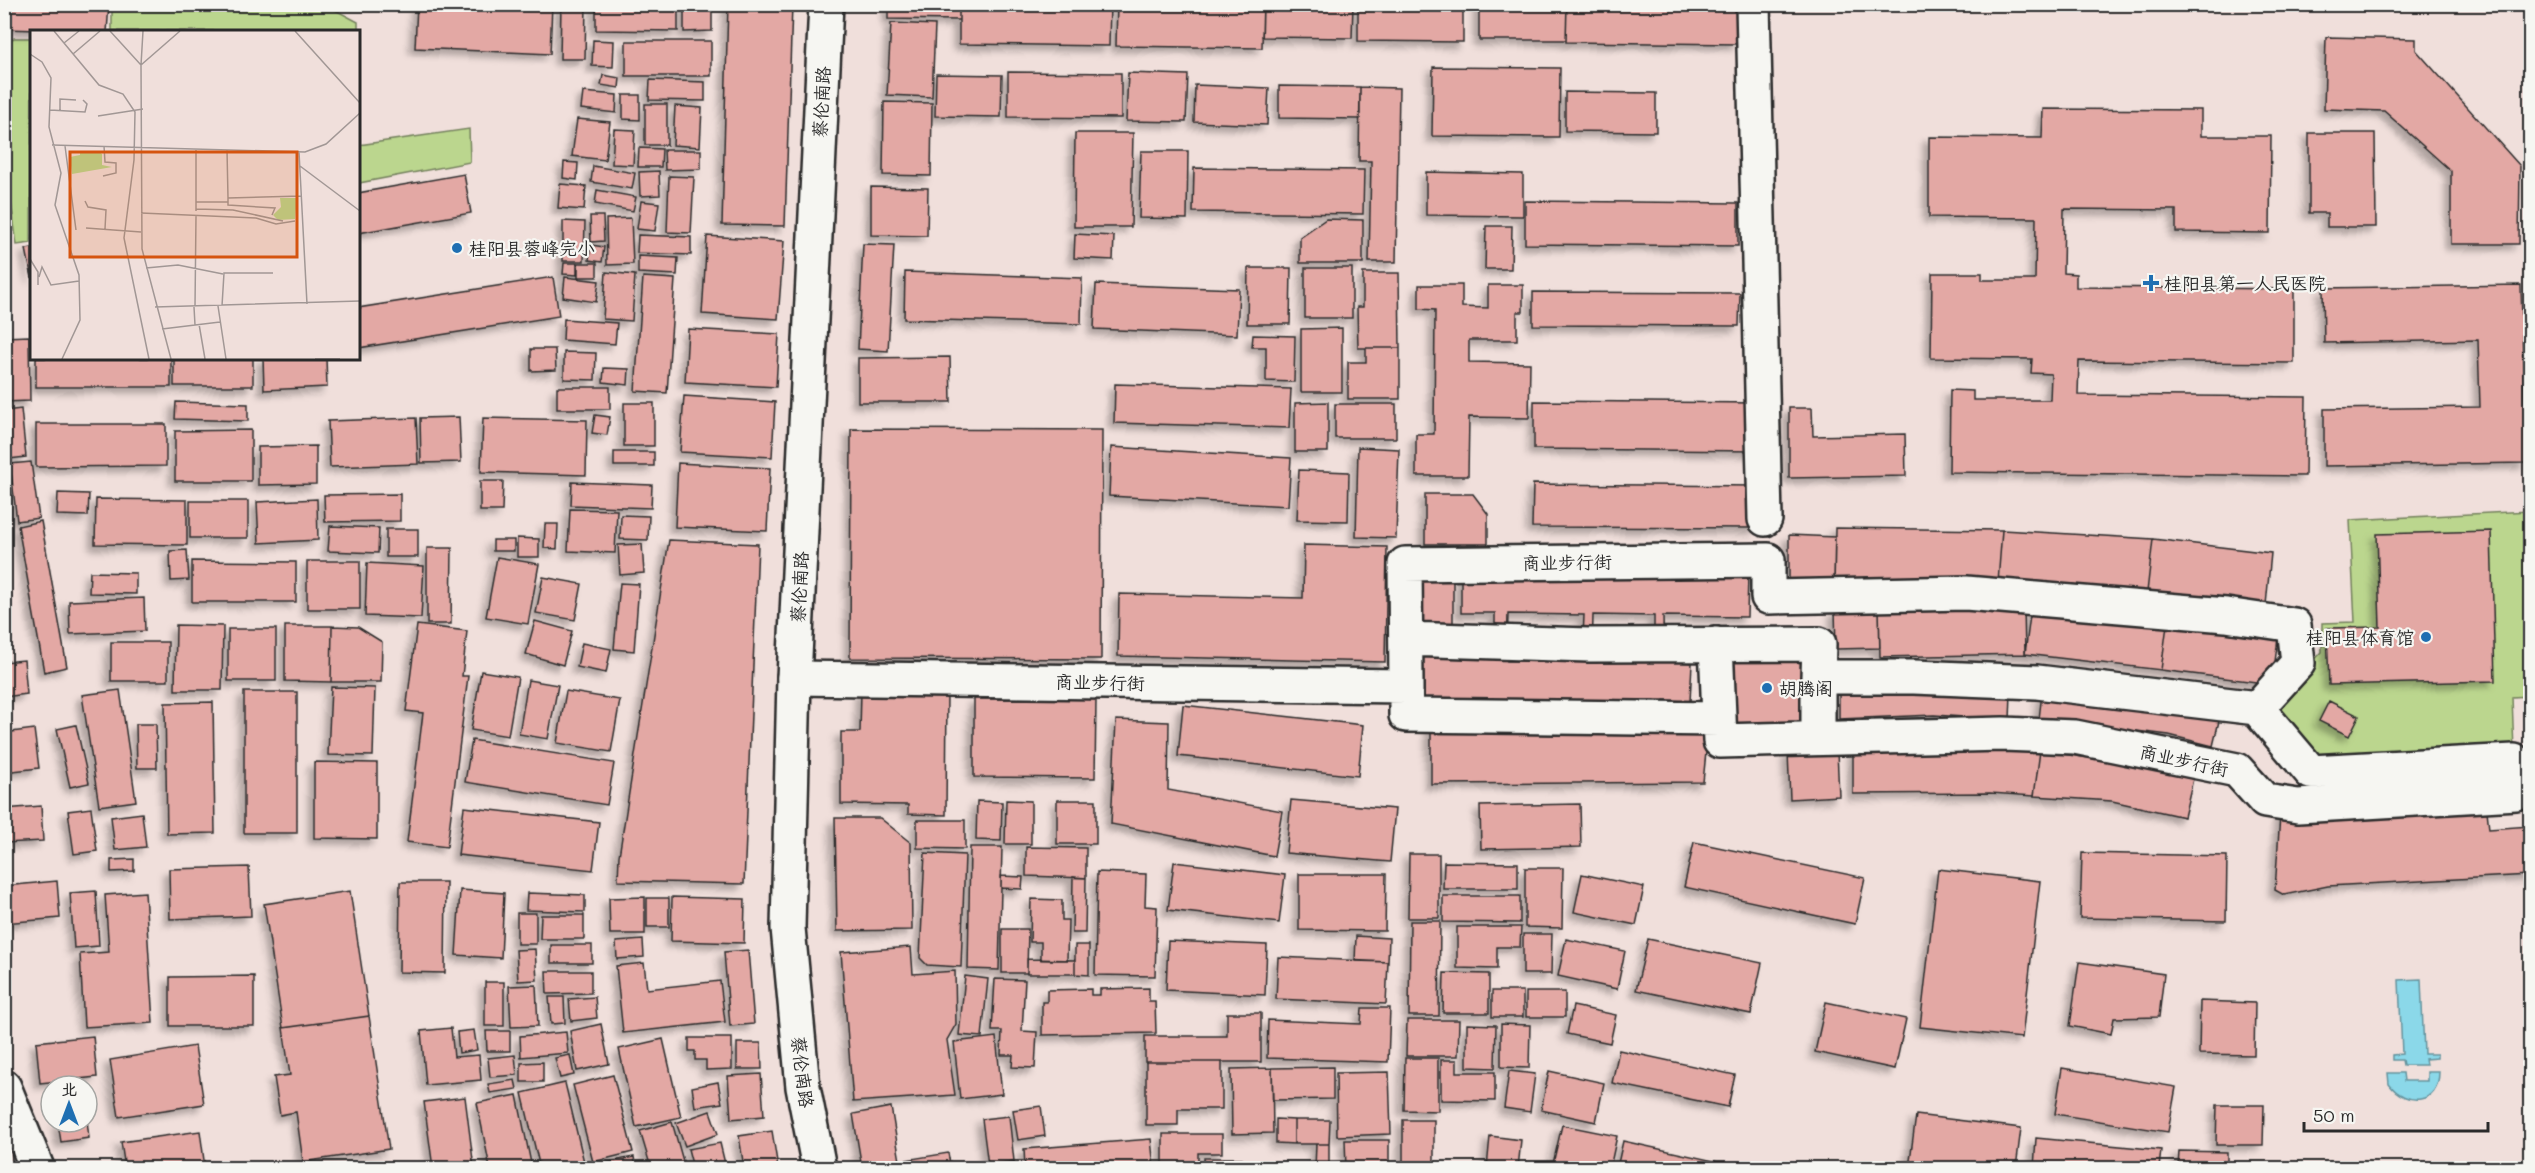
<svg xmlns="http://www.w3.org/2000/svg" width="2535" height="1173" viewBox="0 0 2535 1173" font-family="Mali,'LXGW WenKai TC',sans-serif">
  <style>
    .green { fill: #bbd68e; stroke: #73805c; stroke-width: 1.5 }
    .water { fill: #8bd8e9; stroke: #65939d; stroke-width: 1.5 }
    .building { fill: #e3a8a4; stroke: #2b2b2b; stroke-width: 1.5; fill-rule: evenodd; filter: url(#shadow) }
    .lines { fill: none; stroke-linecap: round; stroke-linejoin: round }
    .minor-casing { stroke: #2b2b2b; stroke-width: 38 }
    .major-casing { stroke: #2b2b2b; stroke-width: 38 }
    .minor { stroke: #f6f6f2; stroke-width: 33 }
    .major { stroke: #f6f6f2; stroke-width: 33 }
    .poi-dot { fill: #1f6fb2; stroke: #f6f6f2; stroke-width: 2 }
    .labels { text-anchor: middle; dominant-baseline: central; stroke-width: 4.5; stroke-linejoin: round; paint-order: stroke }
    .street-label { font-size: 18px; fill: #2b2b2b; stroke: #f6f6f2 }
    .poi-label { font-size: 18px; fill: #2b2b2b; stroke: #f6f6f2; text-anchor: start }
    .inset-road { fill: none; stroke: #a19795; stroke-width: 1.5 }
    .view { fill: #d5540f; fill-opacity: 0.15; stroke: #d5540f; stroke-width: 3 }
    .inset-edge { fill: none; stroke: #2b2b2b; stroke-width: 3 }
  </style>
  <defs>
    <filter id="shadow"><feDropShadow dx="-5.5" dy="5.5" stdDeviation="3" flood-color="#0004"/></filter>
  </defs>
  <rect width="100%" height="100%" fill="#f0dfdb"/>
  <filter id="ink" filterUnits="userSpaceOnUse"><feTurbulence type="fractalNoise" baseFrequency=".0167" numOctaves="2"/><feDisplacementMap in="SourceGraphic" scale="12" xChannelSelector="R" yChannelSelector="G"/><feConvolveMatrix kernelMatrix="1 2 1 2 8 2 1 2 1" color-interpolation-filters="sRGB"/></filter>
  <g filter="url(#ink)">
    <path class="green" d="M112,5H326L358,22V31H112Z
      M14,38H32L31,243L17,245L4,151L5,45Z
      M469,129L470,162L359,183V145Z
      M2530,511V696L2512,697L2514,751L2323,765L2270,707L2322,652V623L2355,622L2350,520Z"/>
    <path class="water" d="M2421,979L2424,1054H2437V1058L2425,1059L2426,1065H2403L2402,1060H2392V1055L2402,1054L2399,980Z
      M2427,1072H2439C2439,1105 2406,1107 2389,1084L2388,1073H2403L2404,1081H2427Z"/>
    <path class="building" d="M4,4H109L107,32L4,29Z
      M417,4H552L550,54L415,48Z
      M561,4H586L585,59H560Z
      M596,4H678V31L596,30Z
      M684,4H712V31L684,32Z
      M728,4H792L785,226L722,225Z
      M888,4H959V20L888,19Z
      M959,4H1110L1109,46L959,44Z
      M1117,4H1263L1262,48L1116,46Z
      M1263,4H1353L1352,38L1262,37Z
      M1358,4H1463V42L1358,41Z
      M1479,4H1567L1566,40H1479Z
      M1567,4H1738V44L1566,42Z
      M891,23L935,25L932,97L887,95Z
      M2326,37L2416,39V50L2520,166L2519,244H2451V171L2384,111L2324,109Z
      M593,40L614,41L613,67L592,66Z
      M626,41H711V76H626Z
      M1433,67L1560,68L1559,137L1432,136Z
      M1008,72L1121,73V118L1008,117Z
      M1128,73L1188,75L1186,122L1126,121Z
      M936,74L1002,75L1001,117L935,116Z
      M603,75L620,78L619,88L601,85Z
      M650,80L705,82V101L649,100Z
      M1195,85L1269,88L1267,125L1194,122Z
      M1279,86L1360,87V119L1279,118Z
      M1360,87L1399,88L1396,262H1369L1371,161H1359Z
      M583,92L617,95L616,113L581,109Z
      M1565,92L1656,93V132L1565,131Z
      M623,95H640V120L623,119Z
      M884,102L932,103L931,176L883,175Z
      M645,104H667V145H645Z
      M675,106L702,108L700,147L673,145Z
      M2043,109L2201,110V136H2271L2270,233L2176,232V210L2064,209L2063,273L2076,274V287L2294,289V363L2079,361L2078,395L2306,397L2305,476L1949,472L1950,390L1973,391V400H2050L2051,374L2031,373L2032,359L1931,358L1932,273H1982V280H2035L2036,218L1929,217V137L2042,138Z
      M577,119L610,122L605,160L572,156Z
      M614,129L635,130L633,165L612,164Z
      M1075,133H1133L1131,227H1074Z
      M2309,133H2375L2376,227H2327V213H2309Z
      M639,148L662,149L661,167H638Z
      M664,150H701V169L665,170Z
      M1141,151H1188L1187,219L1139,218Z
      M564,162L578,163L577,180L563,178Z
      M593,166L635,173L632,189L591,182Z
      M1194,168L1364,170L1363,214L1193,212Z
      M659,171L660,195L640,196L639,172Z
      M1426,172L1523,174V216L1426,215Z
      M464,174L471,213L358,233V193Z
      M669,176L694,177L691,233L667,232Z
      M560,184L586,186L584,210L558,208Z
      M871,187L928,188L927,236L871,235Z
      M597,190L636,197L633,211L595,204Z
      M641,201L659,203L655,231L637,229Z
      M1525,201L1738,203V246L1525,244Z
      M590,216H603L604,241L591,242Z
      M631,218L633,264L607,265L606,219Z
      M1326,219L1363,220V263H1300V237Z
      M563,221L585,222L584,261H563Z
      M1486,226H1512L1511,269H1485Z
      M1075,234L1114,236L1113,260L1074,258Z
      M638,235L691,237V255L637,253Z
      M707,236L784,241L778,319L702,314Z
      M863,244L894,245L888,351L858,349Z
      M591,245L604,247L602,262L589,260Z
      M32,248V278L26,249Z
      M638,256L678,258L677,275L638,273Z
      M564,263H577V275L563,274Z
      M578,263H597V277H578Z
      M1248,268H1291L1290,324H1247Z
      M1305,268H1352V318H1305Z
      M606,272L635,275L632,321L603,319Z
      M905,272L1082,278L1081,324L904,319Z
      M1363,273H1399L1400,348H1358L1357,307H1363Z
      M553,277L559,316L358,348V308Z
      M565,277L599,281L596,302L563,297Z
      M643,277L675,279L667,393L635,391Z
      M1096,284L1239,289L1237,335L1094,329Z
      M1419,285H1462V307L1488,308V285H1523V312H1517V340H1469V362L1530,363L1529,418L1469,417L1468,476H1416V434H1434L1435,310L1419,309Z
      M2521,285L2526,463L2324,466V409L2480,407L2478,340L2324,343L2323,288Z
      M1533,292L1740,293L1739,326L1533,325Z
      M564,319L617,323L615,344L563,340Z
      M1342,328V392H1301V329Z
      M688,329L779,334L776,387L685,382Z
      M1253,335L1295,336L1294,382L1266,381V347H1252Z
      M29,336L30,401L4,402V337Z
      M1366,348H1400V399H1348V362H1366Z
      M531,349H555L556,370L531,371Z
      M564,352L596,353L595,380L564,379Z
      M950,357L951,402H858V358Z
      M36,358H171V387H36Z
      M174,358H253V386H174Z
      M263,358H326L327,387L264,390Z
      M604,368L629,369L628,385L603,382Z
      M1115,384L1291,389L1289,428L1114,423Z
      M557,387H610V409H557Z
      M684,396L775,402L772,457L680,452Z
      M1534,401L1759,403L1758,451L1534,449Z
      M176,402L248,404V421L175,419Z
      M1328,402V452H1295V403Z
      M624,403H654V446H624Z
      M1335,404H1396V438H1335Z
      M1789,408H1812L1813,436L1905,434L1906,476L1789,478Z
      M21,409L26,457L9,459L5,411Z
      M595,415L610,417L607,435L592,433Z
      M459,417L461,462L421,463L420,418Z
      M416,418L418,464L330,467L328,421Z
      M483,418L587,420L586,475L481,472Z
      M36,424H166V466L36,467Z
      M851,429L1102,430L1101,659L850,658Z
      M251,430V481H175V431Z
      M316,446V484L258,485V447Z
      M1111,447L1291,458L1288,506L1109,496Z
      M1358,447L1399,449L1396,538L1356,537Z
      M614,452H654V466H614Z
      M31,462L39,518L17,521L10,464Z
      M678,463L770,468L767,531L675,527Z
      M1299,470L1349,472L1348,521L1297,520Z
      M480,481H503L502,511H480Z
      M572,482L652,485L651,508L571,505Z
      M1533,484L1757,486V528L1532,527Z
      M58,493L89,494L88,516L57,515Z
      M400,494V521L325,522L324,495Z
      M1425,494H1473L1488,514V544H1425Z
      M96,499L187,500V545L95,544Z
      M317,499L318,540L259,543L257,502Z
      M190,501H248V538H190Z
      M570,509L617,510L615,553L568,551Z
      M621,515L649,516L648,540L620,539Z
      M41,521L67,667L44,672L18,526Z
      M545,524H558L557,549L544,548Z
      M330,526L379,528L378,553L328,551Z
      M1835,528L2002,530L1998,582L1834,580Z
      M386,529H418V557H386Z
      M2002,530L2153,539L2147,592L1998,582Z
      M2491,531L2495,681L2329,685L2327,628L2380,627L2377,534Z
      M1789,535L1835,537L1834,586L1789,585Z
      M517,538L539,539V557H517Z
      M2153,539L2271,553L2266,605L2147,592Z
      M493,540H514V551H493Z
      M669,540L758,544L744,884L618,881L619,856Z
      M642,544L644,573L620,575L618,545Z
      M1304,545L1387,547L1385,662L1118,656L1119,594L1303,598Z
      M427,548H452L451,624H427Z
      M187,550L189,580L171,581L170,551Z
      M497,557L539,564L528,624L486,617Z
      M192,561L296,562V602H192Z
      M307,561H360V609H307Z
      M367,563L424,566L421,618L365,616Z
      M1461,569L1748,573L1747,617L1663,616L1664,661L1692,663L1690,701L1664,700V730L1708,732L1703,782L1431,784V727L1419,704V649L1495,648V613H1461ZM1508,614L1584,615L1582,661H1507ZM1593,615L1654,616V661H1592ZM1506,700H1581L1580,726ZM1590,700H1655V729L1589,726Z
      M90,572L136,573V594L89,593Z
      M543,577L582,584L575,620L536,613Z
      M1419,579H1453V623H1418Z
      M620,583L639,584L634,651L614,649Z
      M144,598L145,631L70,634L69,601Z
      M2024,606L2025,654L1880,657L1879,609Z
      M2031,608L2167,625L2161,670L2025,654Z
      M1879,609L1880,648L1836,649L1835,610Z
      M535,621L572,631L563,665L526,654Z
      M176,625L223,626L222,690H175Z
      M417,625L467,631L462,676H468L447,847L407,842L423,713L406,711Z
      M2167,625L2278,639L2272,684L2161,670Z
      M285,626H332L331,682L285,681Z
      M332,626L358,627L382,642L381,682H331Z
      M228,629H276V681H228Z
      M111,642H168V681H111Z
      M582,643L611,649L606,673L577,667Z
      M1731,653H1802V724H1731Z
      M24,660L27,694L4,697V662Z
      M481,671L518,677L508,736L471,730Z
      M528,680L558,685L548,739L519,734Z
      M331,687L375,688L373,756L328,755Z
      M120,690L136,801L99,806L82,695Z
      M566,691L620,700L611,752L557,743Z
      M861,691H947L946,815L908,814V805L841,804V732H860Z
      M1839,691L2011,693L2010,720L1934,715L1839,719Z
      M244,692H297V833H244Z
      M2042,693L2174,710L2219,721L2213,746L2169,735L2039,719Z
      M974,699H1096L1095,778L974,777Z
      M2329,701L2359,716L2349,736L2319,721Z
      M213,702L215,833L167,834L165,703Z
      M1183,705L1363,725L1358,776L1178,756Z
      M1116,720L1169,722L1168,790L1282,811L1274,856L1111,824Z
      M136,724H156L157,768H137Z
      M76,725L89,783L70,787L57,729Z
      M34,729L39,768L4,772V733Z
      M472,740L614,763L607,805L465,782Z
      M1989,749L2040,751L2034,796L1990,793L1853,794V750Z
      M1837,751L1839,796L1790,799L1788,753Z
      M2040,751L2118,762L2193,779L2184,817L2112,801L2034,796Z
      M314,762L377,763V839L314,838Z
      M1006,800L1031,801V844H1005Z
      M1057,800H1096V844H1057Z
      M1291,800L1395,809L1390,862L1286,853Z
      M2281,800L2486,802L2489,829L2530,826V875L2328,886L2284,895L2275,890Z
      M977,801L1002,802L1001,841L976,840Z
      M1580,804L1581,847L1481,849L1480,806Z
      M41,806L43,841L4,843V809Z
      M464,807L599,822L593,870L458,855Z
      M91,808L97,851L74,854L68,811Z
      M142,813L146,847L115,850L111,817Z
      M835,818H880L911,843L912,930L837,931Z
      M917,820H965V849L917,848Z
      M1694,842L1865,878L1855,924L1684,887Z
      M970,847H1002L999,970L968,969Z
      M1026,847L1086,848V878L1026,876Z
      M925,853L965,855L961,967L927,965L920,958Z
      M2082,853L2227,856L2226,921L2080,918Z
      M1409,854H1439V918H1408Z
      M134,859V871L111,872V860Z
      M1174,862L1285,875L1279,923L1168,910Z
      M1444,862L1518,863V889H1443Z
      M249,867L251,916L170,919L169,869Z
      M1525,868H1563L1562,928L1525,927Z
      M1938,869L2040,881L2022,1038L1920,1027Z
      M1097,872L1146,874L1145,906L1157,907L1155,976L1095,975Z
      M1299,874H1386L1385,931L1299,930Z
      M1582,874L1644,887L1636,925L1574,912Z
      M1001,876L1023,877L1022,889L1001,888Z
      M1073,877L1086,878L1085,933H1072Z
      M57,881L60,918L4,923V886Z
      M400,882H446L445,973L399,972Z
      M460,890L504,893L501,958L456,955Z
      M96,891L99,946L74,948L70,893Z
      M350,891L369,1016L283,1028L264,904Z
      M145,892L153,1023L84,1027L80,954L109,952L105,895Z
      M527,893L585,895V912L526,910Z
      M1443,896H1520V923L1443,922Z
      M645,897V934H610L609,898Z
      M672,897L745,899L744,943L671,941Z
      M647,898H669V927H647Z
      M1031,899L1062,900V920H1068L1067,960H1041V942H1030Z
      M517,913H536V944H517Z
      M541,915H584V939H540Z
      M1410,921H1440L1439,1016H1409Z
      M1457,927H1521L1520,947H1497V969L1457,968Z
      M1002,929H1028L1027,973H1002Z
      M1523,934H1552L1551,974H1523Z
      M1356,936L1389,938L1388,962L1355,961Z
      M1566,939L1625,951L1617,989L1558,976Z
      M1648,939L1762,963L1751,1014L1636,990Z
      M643,940L644,957L617,959L616,942Z
      M1168,941L1267,945L1265,995L1166,990Z
      M551,945H592V963H551Z
      M1075,945H1089V975L1075,974Z
      M911,947L913,974L955,971L956,1024L947,1040L955,1095L853,1102L841,952Z
      M535,949L537,980L518,981L516,950Z
      M748,950L754,1024L730,1026L724,952Z
      M1278,957L1388,962L1386,1004L1276,999Z
      M1027,959L1075,960V974H1027Z
      M2079,962L2164,974L2159,1017L2114,1018L2111,1034L2070,1026Z
      M644,963L647,989L720,981L725,1022L623,1033L616,966Z
      M546,971H591V993L547,994Z
      M1444,973L1489,974V1013H1443Z
      M254,976V1026H170V977Z
      M965,976L988,979L982,1037L959,1035Z
      M995,979L1025,980L1022,1031L1037,1032L1035,1068L1012,1067L1013,1055H1001L1002,1031H992Z
      M485,982H504V1026H485Z
      M536,985L538,1026L511,1027L509,986Z
      M1149,988V1001H1155L1156,1033L1042,1035V1002H1047V990L1091,989V995H1100V989Z
      M1492,991H1523V1017H1492Z
      M1526,992H1565V1017H1526Z
      M549,997H564L565,1023L551,1024Z
      M595,997L597,1018L571,1021L569,999Z
      M2200,1001L2255,1003L2254,1055L2199,1054Z
      M1826,1002L1906,1019L1895,1069L1815,1052Z
      M1573,1006L1616,1015L1610,1043L1567,1034Z
      M1362,1008H1390L1388,1062L1267,1058L1268,1020L1361,1024Z
      M1227,1013H1261V1062H1145V1036H1227Z
      M369,1016L389,1149L303,1162L296,1112L280,1115L274,1077L290,1075L283,1028Z
      M1407,1020H1459L1458,1056H1406Z
      M601,1024L609,1064L577,1071L570,1031Z
      M1467,1024L1496,1025L1495,1068L1467,1067Z
      M1501,1024L1530,1025L1529,1068L1501,1067Z
      M451,1028L454,1057L479,1055L481,1080L426,1085L421,1031Z
      M474,1030L477,1050L459,1053L457,1032Z
      M486,1031H510V1051H487Z
      M566,1032L568,1053L521,1057L520,1036Z
      M93,1036L97,1077L40,1083L36,1042Z
      M996,1037L1002,1094L960,1099L954,1042Z
      M689,1038H732V1069L706,1070V1060H695V1051H689Z
      M663,1039L681,1117L636,1127L619,1049Z
      M737,1043H761L762,1069H737Z
      M195,1046L204,1104L119,1117L110,1060Z
      M1619,1050L1735,1075L1728,1107L1612,1083Z
      M515,1055L517,1075L490,1077L488,1058Z
      M570,1055L574,1075L560,1078L555,1058Z
      M1405,1058H1438V1111L1404,1110Z
      M1441,1060H1457V1072H1495V1101L1441,1100Z
      M543,1062V1082H521V1063Z
      M1146,1062H1222V1109H1178V1125H1146Z
      M1333,1067V1099L1273,1100L1272,1068Z
      M1272,1068L1273,1133L1232,1134L1231,1069Z
      M2062,1068L2176,1087L2168,1132L2055,1114Z
      M1509,1071L1535,1074L1530,1112L1504,1108Z
      M1549,1071L1604,1083L1596,1122L1541,1110Z
      M1389,1072L1391,1134L1337,1136L1336,1073Z
      M761,1074L764,1116L731,1119L728,1076Z
      M613,1075L633,1152L593,1162L573,1085Z
      M515,1080L517,1089L490,1093L488,1084Z
      M718,1082L722,1103L695,1107L692,1087Z
      M565,1083L584,1162L556,1168H540L522,1093Z
      M517,1095L532,1168H490L477,1103Z
      M465,1097L474,1168H433L424,1102Z
      M2217,1105H2264L2263,1145H2216Z
      M1041,1106L1045,1136L1018,1140L1013,1110Z
      M891,1107L900,1161L948,1153L951,1168H862L853,1114Z
      M710,1111L718,1134L685,1146L676,1123Z
      M1916,1115L2021,1128L2016,1168H1909Z
      M1009,1116L1014,1161L988,1165L982,1119Z
      M1276,1119L1294,1120V1144L1276,1143Z
      M87,1120L89,1138L61,1142L58,1122H87Z
      M1294,1120H1330L1329,1144H1294Z
      M1403,1120H1434V1168H1403Z
      M672,1122L685,1168H651L640,1131Z
      M1562,1125L1617,1136L1610,1168H1552Z
      M200,1131L205,1168H125L121,1142Z
      M772,1131L778,1168H744L739,1136Z
      M1163,1134H1222V1153H1198V1168H1163Z
      M1490,1136L1521,1140L1518,1168H1487Z
      M2036,1138L2161,1150L2159,1168H2034Z
      M1151,1139L1154,1168H1025L1024,1149Z
      M1345,1140H1389V1168H1346Z
      M1623,1141L1723,1163L1722,1168H1617Z
      M720,1143L726,1168H693L688,1149Z
      M1316,1144H1329V1168H1315Z
      M2179,1151L2227,1152V1168H2178Z
      M634,1157L636,1168H594V1165Z
      M1204,1158H1242V1168H1204Z
      M1014,1161L1015,1168H977V1167Z"/>
    <g class="lines">
      <defs>
        <path id="minor" d="M1753,4L1765,519
          M1406,639L1589,645L1819,644L1818,677H1914L2037,682L2257,708L2311,772L2514,761L2515,771H2530
          M1716,644L1720,741L2003,734L2075,737L2237,770L2265,801L2298,806L2516,793L2515,771
          M1818,677V738
          M794,678L1406,686V715L1719,719
          M1406,686L1405,564L1768,560V597L1966,593L2226,615L2294,625L2298,663L2257,708
          M4,1087L37,1168"/>
        <path id="major" d="M819,1168L803,1087L788,928L794,678L826,4"/>
      </defs>
      <use href="#minor" class="minor-casing"/>
      <use href="#major" class="major-casing"/>
      <use href="#minor" class="minor"/>
      <use href="#major" class="major"/>
    </g>
  </g>
  <g class="poi-dot">
    <circle cx="457" cy="248" r="6"/>
    <path d="M2148 274h6v6h6v6h-6v6h-6v-6h-6v-6h6z"/>
    <circle cx="2426" cy="637" r="6"/>
    <circle cx="1767" cy="688" r="6"/>
  </g>
  <g class="labels">
    <g class="street-label">
      <text transform="translate(821 102) rotate(-87)">蔡伦南路</text>
      <text transform="translate(1567 562) rotate(-1)">商业步行街</text>
      <text transform="translate(799 587) rotate(-87)">蔡伦南路</text>
      <text transform="translate(1100 682) rotate(1)">商业步行街</text>
      <text transform="translate(2184 760) rotate(12)">商业步行街</text>
      <text transform="translate(803 1072) rotate(83)">蔡伦南路</text>
    </g>
    <g class="poi-label">
      <text x="469" y="248">桂阳县蓉峰完小</text>
      <text x="2164" y="283">桂阳县第一人民医院</text>
      <text x="2414" y="637" text-anchor="end">桂阳县体育馆</text>
      <text x="1779" y="688">胡腾阁</text>
    </g>
  </g>
  <g transform="translate(30 30)">
    <rect width="330" height="330" fill="#f0dfdb"/>
    <path d="M68,121L72,124V135L82,137L42,144L40,127L50,125V122ZM250,168H267L265,189L248,190L243,185L251,177Z" fill="#bbd68e"/>
    <path class="inset-road" d="M24,1L69,55L93,64L105,82L104,130L94,208L119,329M80,1L111,35L112,219L141,329M265,1L330,73M34,13L49,1M0,24L12,32L21,48L19,97L31,143L25,175L49,245L50,290L32,329M43,24L70,1M111,35L113,1M111,35L150,1M20,80L55,82L57,74L53,70M30,81V69L46,70M68,86L113,79M22,115L275,122L296,114L330,83M35,116L46,200M166,119V172M197,120L198,168M269,122L277,274M270,136L330,181M73,146L86,143V133L75,132L74,116M55,171L58,177L76,180L75,199M198,172V168L271,166M166,179L203,180L253,191M166,181V172H198V175L245,178L242,185M111,183L226,188L246,194L265,191M56,198L111,202M0,229L8,242V255M116,238L148,235L193,244M9,247L12,237L21,255L49,251M188,276L196,329M192,276L194,243H243M125,277L330,271M164,277L165,295M165,277L166,186M169,294L175,329M132,299L190,292M285,329H310"/>
    <path class="view" d="M40,122H267V227H40Z"/>
    <rect width="330" height="330" class="inset-edge"/>
  </g>
  <rect width="2535" height="1173" fill="none" stroke="#f6f6f2" stroke-width="24"/>
  <rect x="12" y="12" width="2511" height="1149" fill="none" stroke="#2b2b2b" stroke-width="2" filter="url(#ink)"/>
  <g transform="translate(69 1104)"><circle r="28" fill="#f6f6f2" stroke="#a5a5a2" stroke-width="1.5"/>
  <path d="M0-4.5L10 22L0 15L-10 22Z" fill="#1f6fb2"/>
  <text y="-9" font-size="16" font-weight="bold" text-anchor="middle" fill="#2b2b2b">北</text>
  </g>
  <path d="M2304 1122v9h184v-9" fill="none" stroke="#2b2b2b" stroke-width="3"/>
  <text x="2313" y="1122" font-size="18" fill="#2b2b2b" stroke="#f6f6f2" stroke-width="4.5" paint-order="stroke">50 m</text>
</svg>
